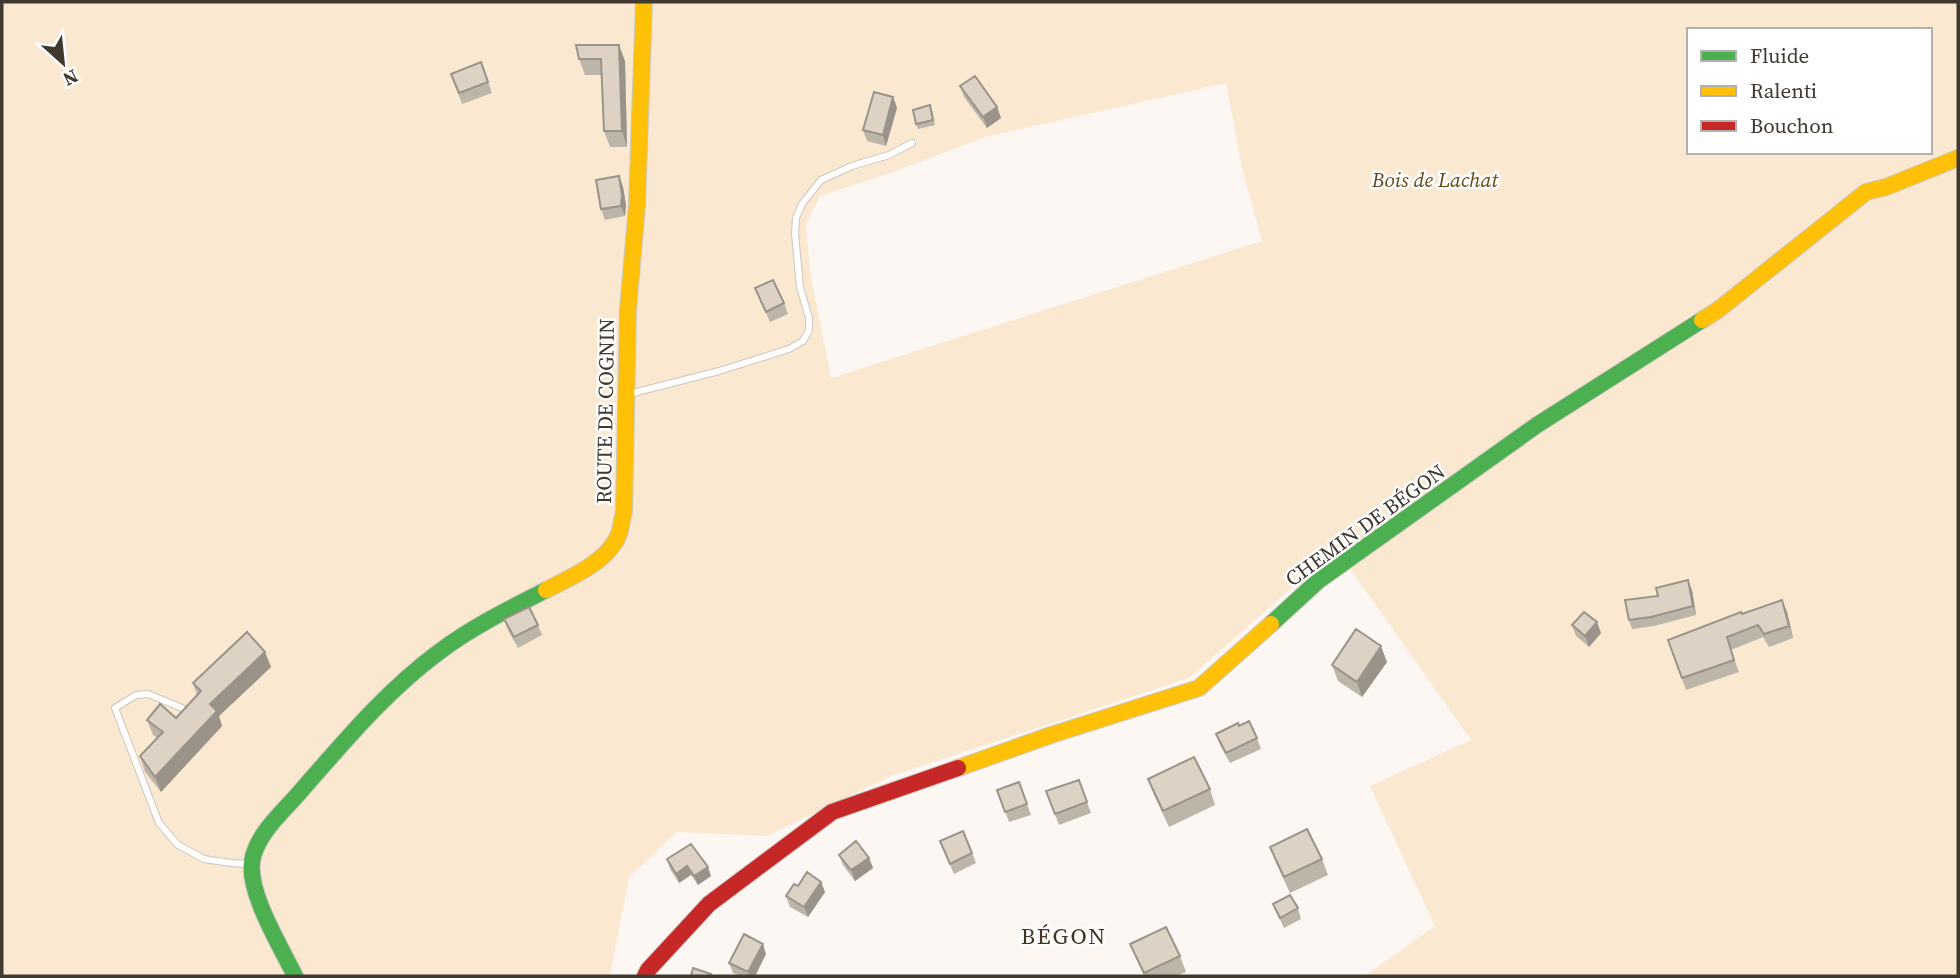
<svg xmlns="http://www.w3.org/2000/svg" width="1960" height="978" font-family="'Source Serif 4',serif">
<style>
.green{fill:#fae8d0;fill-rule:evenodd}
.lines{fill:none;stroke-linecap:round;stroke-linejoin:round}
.lane-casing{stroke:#ccc7c0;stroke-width:8}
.fast-casing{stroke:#ccc7c0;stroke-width:18}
.slow-casing{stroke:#ccc7c0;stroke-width:18}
.jam-casing{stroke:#ccc7c0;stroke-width:18}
.lane{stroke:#fffefd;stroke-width:6}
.fast{stroke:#4caf50;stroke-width:16}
.slow{stroke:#ffc107;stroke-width:16}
.jam{stroke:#c62828;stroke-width:16}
.wall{fill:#beb5a9}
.shaded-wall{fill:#9b9389}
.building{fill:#ddd2c4;stroke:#9b9389;stroke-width:2}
.labels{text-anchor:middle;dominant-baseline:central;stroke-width:5;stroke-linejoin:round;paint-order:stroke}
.park-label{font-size:21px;font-style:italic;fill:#684919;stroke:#fff}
.street-label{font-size:21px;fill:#3f3930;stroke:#fff}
.neighbourhood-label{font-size:23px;letter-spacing:2px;fill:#423523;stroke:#fff}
</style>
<rect width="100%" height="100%" fill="#fcf7f2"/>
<!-- green -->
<path class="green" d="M2 2H1958V976H1365L1435 926 1370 786 1471 740 1336 549 1189 678 888 777 767 836 677 832 629 877 610 976H2ZM1689 30H1930V152H1689ZM1226 83 1243 173 1262 241 831 378 810 272 806 224 820 196 896 171 985 137Z"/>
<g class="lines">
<!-- lane casing -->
<g class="lane-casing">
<path id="lane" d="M629 394 719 371 789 349 803 341 809 330V318L800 287 795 234 796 218 802 204 821 180 852 166 889 155 912 143
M182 708 148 694 136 695 115 708 159 823 178 845 204 859 231 863 250 864"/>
</g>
<!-- fast casing -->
<g class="fast-casing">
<path id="fast" d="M1271 624 1318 581 1537 425 1702 320
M295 976C281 947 248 894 252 862 256 834 283 812 300 792 343 743 386 691 439 652 472 627 509 609 546 590"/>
</g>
<!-- slow casing -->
<g class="slow-casing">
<path id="slow" d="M1702 320 1718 310 1866 192 1886 187 1958 158
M546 590C571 577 608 562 619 534 621 527 622 519 624 512L628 310 637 205 644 2
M958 768 1051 735 1199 688 1271 624"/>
</g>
<!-- jam casing -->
<g class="jam-casing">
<path id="jam" d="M645 976 648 970 709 904 832 812 958 768"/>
</g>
<!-- lane -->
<use href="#lane" class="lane"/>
<!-- fast -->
<use href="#fast" class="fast"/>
<!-- slow -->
<use href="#slow" class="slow"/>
<!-- jam -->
<use href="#jam" class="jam"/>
</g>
<!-- wall -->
<path class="wall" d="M576 45 625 61 627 147H610L604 131 602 75H585L579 59Z
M481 62 492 93 462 104 451 74Z
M960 86 997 107 1001 118 987 128 964 97Z
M893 97 897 108 886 146 867 141 863 130Z
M932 110 935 125 918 129 916 124Z
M619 176 623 187 626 205 625 216 605 220 601 209Z
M755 288 784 303 788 314 770 322Z
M1692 590 1696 615 1654 626 1632 629 1629 620 1658 596Z
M1787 612 1793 638 1769 647 1763 637 1731 650 1739 672 1686 690 1668 640 1742 614Z
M504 619 538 625 542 635 518 648 508 630Z
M1572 625 1601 633 1589 647 1576 636Z
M265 652 271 667 219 716 222 726 161 792 145 772 140 756 157 738 153 735 147 720 176 718 197 695 193 683Z
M1387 662 1362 697 1338 681 1332 665Z
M1239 726 1257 738 1261 749 1230 763 1220 745 1216 734Z
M1148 779 1210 789 1215 805 1169 827 1154 795Z
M1079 780 1091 813 1059 825 1046 791Z
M1019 782 1031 815 1009 822 997 790Z
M940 841 972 853 976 863 954 874Z
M1270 847 1322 859 1328 875 1290 893 1276 863Z
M839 855 869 858 873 868 855 881 843 865Z
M667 859 711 876 698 885 691 875 679 883 670 869Z
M821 882 825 892 808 917 790 907 786 896 798 886Z
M1273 904 1298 908 1301 919 1284 928Z
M1130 944 1180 956 1186 972 1176 976H1144Z
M766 954 755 976H740L733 973 729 963Z"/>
<!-- shaded-wall -->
<path class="shaded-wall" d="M619 45 625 61 627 147 622 131Z
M893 97 897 108 886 146 883 135Z
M997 107 1001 118 987 128 983 117Z
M619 176 623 187 626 205 625 216 621 206Z
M1688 580 1692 590 1696 615 1693 606Z
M1782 600 1787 612 1793 638 1789 626Z
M1597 622 1601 633 1589 647 1585 636Z
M1381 646 1387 662 1362 697 1357 682Z
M265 652 271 667 219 716 222 726 161 792 155 777 210 704Z
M869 858 873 868 855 881 851 870Z
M687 866 691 875 679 883 676 874Z
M708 867 711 876 698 885 694 876Z
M821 882 825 892 808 917 804 907Z
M763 944 766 954 755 976H750L748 972Z"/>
<!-- building -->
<path class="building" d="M576 45H619L622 131H604L601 59H579Z
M481 62 488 82 459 93 451 74Z
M975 76 997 107 983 117 960 86Z
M874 92 893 97 883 135 863 130Z
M930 105 933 120 916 124 913 110Z
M619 176 622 195 621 206 601 209 596 180Z
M773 280 784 303 766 312 755 288Z
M1688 580 1693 606 1651 617 1629 620 1625 600 1658 596 1656 588Z
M1782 600 1789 626 1764 634 1758 625 1727 637 1734 660 1682 678 1668 640 1741 612 1742 614Z
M529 607 538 625 514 637 504 619Z
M1584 612 1597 622 1585 636 1572 625Z
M1356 629 1381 646 1357 682 1332 665Z
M247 632 265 652 210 704 217 711 155 777 140 756 163 732 147 720 160 704 176 718 201 691 193 683Z
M1249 721 1257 738 1226 753 1216 734 1238 723 1239 726Z
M1194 757 1210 789 1163 811 1148 779Z
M1079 780 1087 802 1055 814 1046 791Z
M1019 782 1027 804 1005 812 997 790Z
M1307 829 1322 859 1284 877 1270 847Z
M963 831 972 853 950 864 940 841Z
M856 841 869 858 851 870 839 855Z
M691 844 708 867 694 876 687 866 676 874 667 859Z
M807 872 821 882 804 907 786 896 794 884 798 886Z
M1290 895 1298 908 1280 918 1273 904Z
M1166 927 1180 956 1144 973 1130 944Z
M744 934 763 944 748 972 729 963Z
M693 968 711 974 710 976H691Z"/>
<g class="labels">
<!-- park labels -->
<g class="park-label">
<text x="1435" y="179">Bois de Lachat</text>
</g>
<!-- street labels -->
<g class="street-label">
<text transform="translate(605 411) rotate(-89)">ROUTE DE COGNIN</text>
<text transform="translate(1365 525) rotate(-36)">CHEMIN DE BÉGON</text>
</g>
<!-- neighbourhood labels -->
<g class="neighbourhood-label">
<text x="1064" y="936">BÉGON</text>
</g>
</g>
<!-- border -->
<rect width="1960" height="978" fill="none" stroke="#3f3930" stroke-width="7"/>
<!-- legend -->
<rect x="1687" y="28" width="245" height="126" fill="#ffffff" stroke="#b2b0ac" stroke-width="2"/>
<rect x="1701" y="51" width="35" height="10" fill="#4caf50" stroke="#b2b0ac" stroke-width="2"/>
<text x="1750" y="63" font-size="21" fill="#3f3930">Fluide</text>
<rect x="1701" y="86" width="35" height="10" fill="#ffc107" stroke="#b2b0ac" stroke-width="2"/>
<text x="1750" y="98" font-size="21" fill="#3f3930">Ralenti</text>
<rect x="1701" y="121" width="35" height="10" fill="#c62828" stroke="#b2b0ac" stroke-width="2"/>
<text x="1750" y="133" font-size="21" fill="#3f3930">Bouchon</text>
<!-- north arrow -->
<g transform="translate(63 63) rotate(153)" stroke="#ffffff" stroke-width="5" paint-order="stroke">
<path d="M0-5L12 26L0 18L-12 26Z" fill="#3f3930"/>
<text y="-10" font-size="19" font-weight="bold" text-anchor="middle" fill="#3f3930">N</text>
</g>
</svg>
